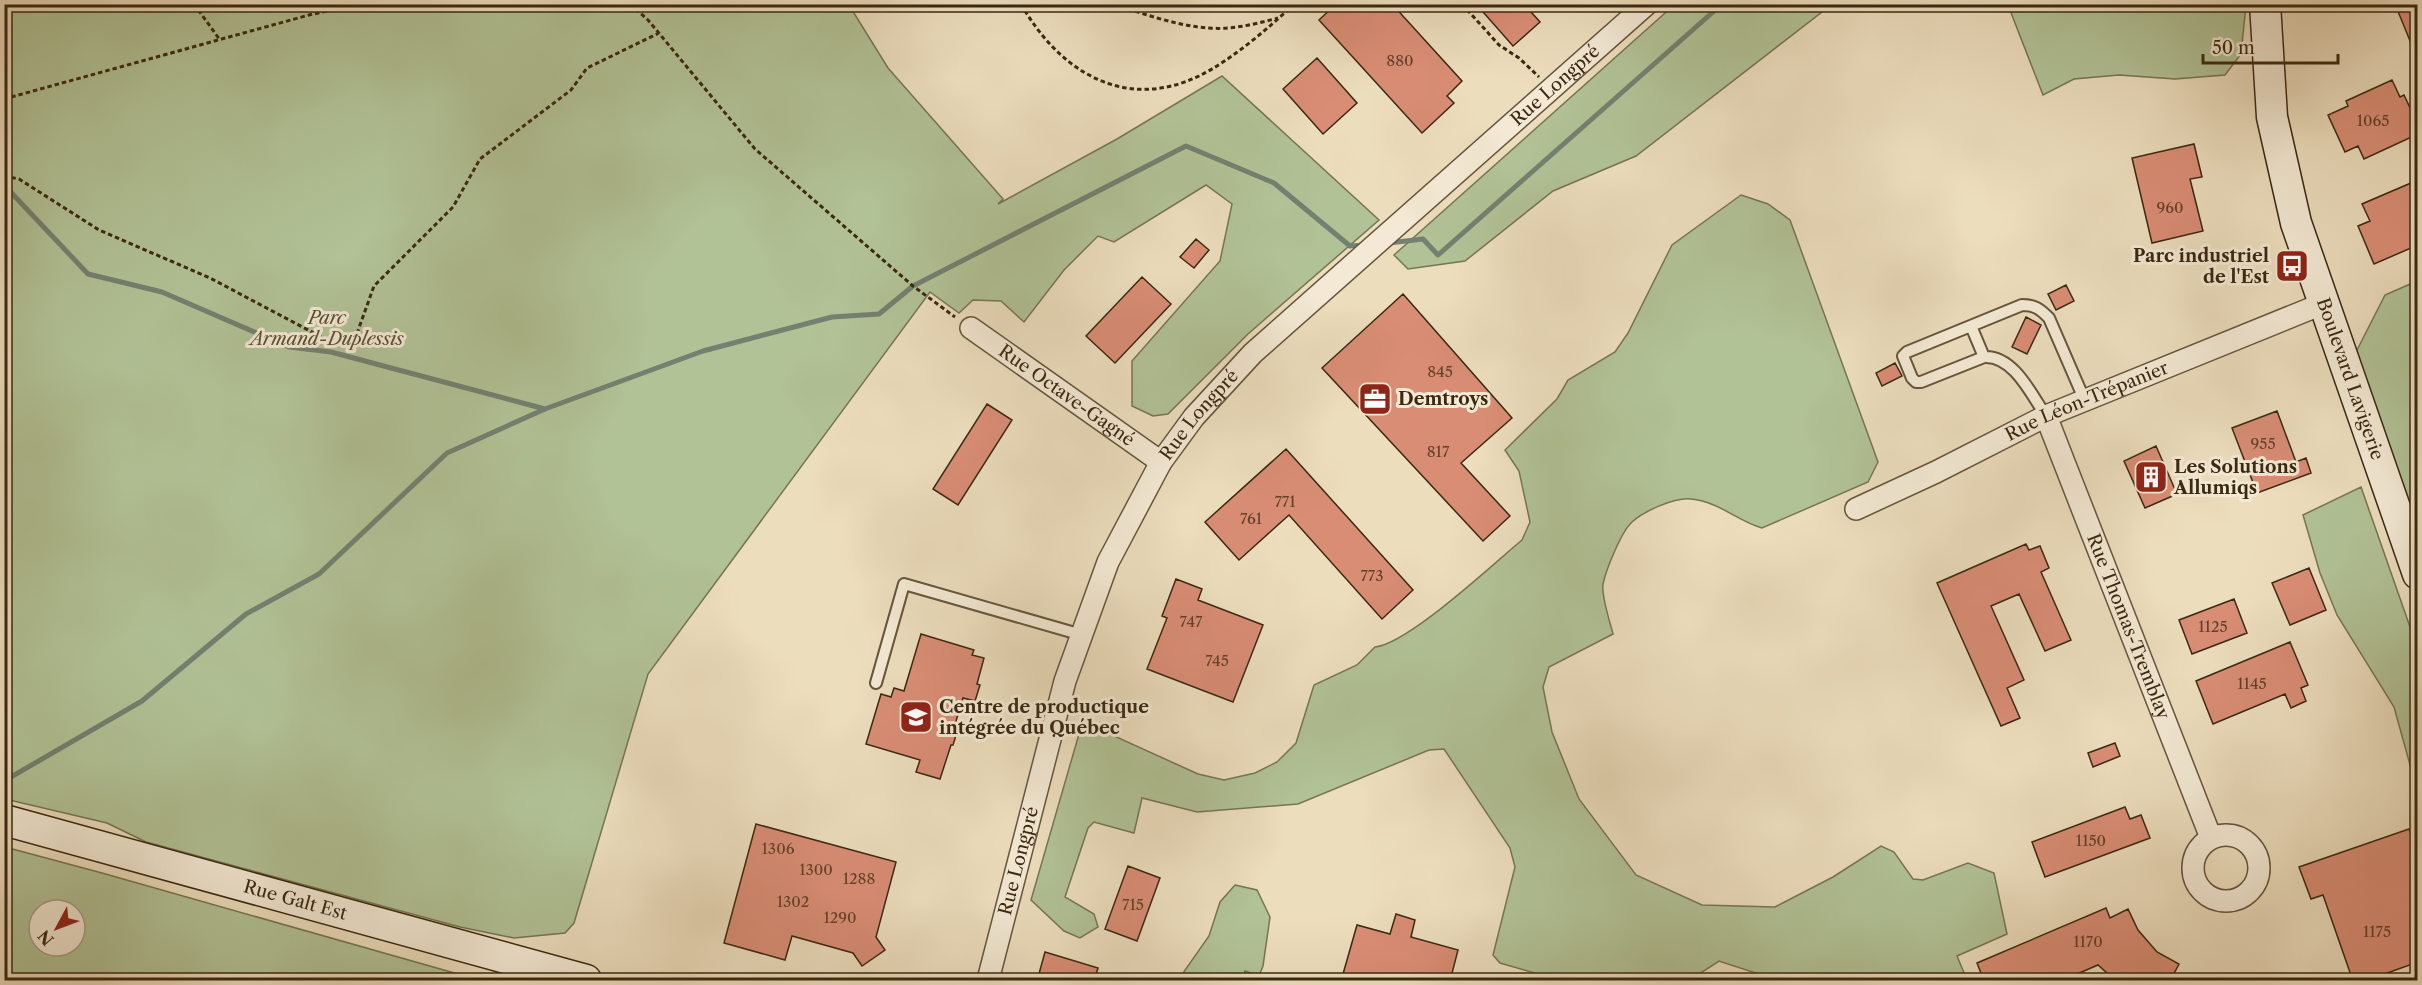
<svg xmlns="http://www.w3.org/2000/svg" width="2422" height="985" font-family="'Libre Caslon Text',serif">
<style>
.green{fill:#b1c296;stroke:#767554;stroke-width:1.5;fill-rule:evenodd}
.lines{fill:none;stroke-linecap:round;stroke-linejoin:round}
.stream{stroke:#738170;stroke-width:5}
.building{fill:#d98d75;stroke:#3a2811;stroke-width:1.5}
.lane-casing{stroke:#66553c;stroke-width:14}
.street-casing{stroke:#66553c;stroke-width:24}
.secondary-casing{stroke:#3a2811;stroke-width:33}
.path{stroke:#3a2811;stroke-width:3;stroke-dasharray:4.5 3;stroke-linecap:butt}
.lane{stroke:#f3e9d4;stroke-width:10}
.street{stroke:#f3e9d4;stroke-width:21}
.secondary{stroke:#f3e9d4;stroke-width:30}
.labels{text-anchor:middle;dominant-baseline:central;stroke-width:6;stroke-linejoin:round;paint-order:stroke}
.number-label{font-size:15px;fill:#62412a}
.street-label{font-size:18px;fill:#3a2811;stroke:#f3e9d4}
.poi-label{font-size:18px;font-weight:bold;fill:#3a2811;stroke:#f3e9d4;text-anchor:start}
.park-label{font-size:18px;font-style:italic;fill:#584e32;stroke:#f3e9d4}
</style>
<rect width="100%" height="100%" fill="#ecddbd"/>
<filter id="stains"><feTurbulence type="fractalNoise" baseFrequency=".00333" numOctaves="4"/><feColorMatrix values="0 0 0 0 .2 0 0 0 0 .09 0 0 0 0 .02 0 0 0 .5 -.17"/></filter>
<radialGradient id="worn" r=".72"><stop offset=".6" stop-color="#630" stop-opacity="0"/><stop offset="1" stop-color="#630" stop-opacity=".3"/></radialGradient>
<!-- green -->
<path class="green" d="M5 4 849 5 888 68 1003 199 998 204 1117 139 1222 76 1379 220 1248 334 1168 414 1153 416 1132 406V361L1220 261 1232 204 1206 185 1114 242 1098 236 1064 270 1024 322 1001 301 973 300 959 313 930 292 648 674 574 923 565 933 514 938 460 927 146 842 107 823 5 799Z
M1674 5H1831L1636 156 1553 191 1465 261 1408 269 1394 255Z
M2008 5H2246L2241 54 2225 75 2175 79 2119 75 2074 79 2043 95Z
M1741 195 1768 204 1790 220 1878 462 1868 482 1762 528C1737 521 1720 502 1691 499 1675 497 1644 511 1632 522 1621 532 1606 570 1603 584 1601 595 1610 622 1613 634L1549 667 1543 687 1552 732 1579 799 1636 875 1702 905 1775 907 1833 877 1881 846 1894 852 1913 879 1923 880 1968 863 1994 873 2007 934 1957 956 1967 980H1777L1719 961 1690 980H1559L1500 963 1493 955 1515 867 1510 848 1444 749 1429 750 1298 804 1197 812 1142 798 1134 833 1094 822 1088 828 1065 897 1094 914 1098 927 1080 938 1064 931 1031 900 1081 727 1088 724 1198 774 1224 780 1255 773 1277 762 1296 743 1314 685 1357 665 1375 647C1408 644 1493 564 1522 540L1530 522 1519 471 1505 450 1557 399 1568 380 1615 352 1628 333 1672 245Z
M2417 281V536L2353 358 2385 295Z
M2361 487 2417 647V790L2394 707 2337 615 2320 573 2303 515Z
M5 847 102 873 479 980H5ZM39 910H75V946H39Z
M1235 885 1257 890 1270 917 1263 966 1259 976 1245 971 1242 980H1186L1183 973 1209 936 1220 902Z"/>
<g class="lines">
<!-- stream -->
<path class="stream" d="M4 185 88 274 162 292 289 347 331 352 545 409
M1389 243 1423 239 1438 255 1722 4
M4 781 142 701 246 614 319 574 447 453 545 409 703 351 832 317 879 314 913 286 1186 146 1274 183 1350 246 1365 245"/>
</g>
<!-- building -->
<path class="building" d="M1336 4H1392L1462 81 1447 96 1454 103 1422 133 1319 20Z
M1476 4H1524L1540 22 1513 46Z
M2395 4H2418V58H2417Z
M1317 58 1357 103 1323 134 1283 89Z
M2392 80 2400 97 2404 95 2418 125V134L2364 159 2358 146 2345 152 2328 115 2348 106 2346 101Z
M2194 144 2202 177 2190 179 2203 231 2152 243 2132 158Z
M2418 180V245L2374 264 2358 226 2370 221 2362 204Z
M1196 239 1209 250 1194 268 1180 257Z
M1142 277 1171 304 1115 363 1086 336Z
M2066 285 2074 301 2056 310 2048 294Z
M1403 294 1512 418 1461 463 1510 516 1483 541 1322 368Z
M2026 317 2041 325 2027 354 2012 347Z
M1895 363 1902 376 1882 386 1876 373Z
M987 404 1012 420 958 505 933 489Z
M2277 411 2296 462 2306 458 2311 473 2257 493 2232 428Z
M2156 446 2177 494 2145 508 2124 461Z
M1286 449 1413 590 1382 619 1289 515 1239 560 1205 522Z
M2026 544 2029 550 2040 546 2049 568 2041 572 2071 640 2045 651 2019 594 1991 606 2024 680 2007 688 2020 718 2001 726 1937 583Z
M2309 568 2326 610 2290 625 2272 583Z
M1176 579 1202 589 1198 600 1263 625 1233 702 1147 669 1167 618 1162 616Z
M2234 599 2247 633 2192 654 2179 620Z
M921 634 974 650 972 655 984 658 977 684 980 685 975 701 963 698 953 731 957 732 953 745H951L940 779 916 772 920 760 866 744 881 694 891 697 894 688 904 691Z
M2290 642 2308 685 2301 688 2306 701 2291 708 2285 694 2213 724 2196 681Z
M2115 743 2120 756 2093 767 2088 753Z
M2125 807 2130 819 2141 815 2150 838 2045 877 2032 842Z
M756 824 896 862 876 937 885 950 862 966 853 953 792 936 785 960 724 943Z
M2409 829 2418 853V962L2365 981H2353L2323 895 2311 899 2299 867Z
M1128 866 1160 878 1137 941 1105 929Z
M2106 908 2110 918 2128 909 2138 930 2157 952 2179 964 2170 981H2116L2098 965 2061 981H1984L1977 963Z
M1396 914 1415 920 1411 937 1458 950 1450 981H1341L1357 925 1390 934Z
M1045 952 1098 968 1094 981H1037Z"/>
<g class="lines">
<!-- lane casing -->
<g class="lane-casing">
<path id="lane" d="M1971 326 1984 357
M2046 416C2032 396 2014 355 1984 357L1921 382H1916L1912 378 1903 356 1907 352 2022 305C2035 305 2040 309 2049 318L2085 401
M876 683 904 584 1082 635"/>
</g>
<!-- street casing -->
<g class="street-casing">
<g id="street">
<path id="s1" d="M971 328 1161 462"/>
<path id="s2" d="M2046 416 2211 838"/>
<path id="s3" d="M1856 509 1936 472 2046 416 2322 304"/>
<circle cx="2226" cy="868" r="33"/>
<path id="s4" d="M988 980 1065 681 1108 562 1161 462 1194 417 1253 353 1647 4"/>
</g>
</g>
<!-- secondary casing -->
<g class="secondary-casing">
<g id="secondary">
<path id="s5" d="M2265 4 2272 117 2296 223 2418 574"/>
<path id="s6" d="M4 820 586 980"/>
</g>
</g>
<!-- path -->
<path class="path" d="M194 4 220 40
M630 4 648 20 755 149 913 286 955 317
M1021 4C1059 71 1124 112 1199 76 1230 61 1269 28 1294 4
M1114 4C1144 14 1177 26 1209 28 1232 30 1255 24 1278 18
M1462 4 1499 45 1519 58 1539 77
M4 99 309 15 359 4
M4 176 19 179 99 230 210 278 327 340 355 339 374 286 453 207 480 159 571 90 587 68 659 33"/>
<!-- lane -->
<use href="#lane" class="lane"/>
<!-- street -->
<use href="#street" class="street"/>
<!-- secondary -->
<use href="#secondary" class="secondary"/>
</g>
<!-- icons -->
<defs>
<g id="bus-square" transform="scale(1.725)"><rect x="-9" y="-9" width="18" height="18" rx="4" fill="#8f2418" stroke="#f3e9d4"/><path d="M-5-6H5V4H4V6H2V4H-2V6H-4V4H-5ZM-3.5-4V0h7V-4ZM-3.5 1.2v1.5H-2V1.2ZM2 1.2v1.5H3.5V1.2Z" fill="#fff"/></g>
<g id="office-square" transform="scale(1.725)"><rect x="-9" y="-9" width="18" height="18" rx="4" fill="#8f2418" stroke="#f3e9d4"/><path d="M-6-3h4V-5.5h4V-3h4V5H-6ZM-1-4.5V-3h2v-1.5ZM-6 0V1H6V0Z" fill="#fff"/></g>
<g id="building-square" transform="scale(1.725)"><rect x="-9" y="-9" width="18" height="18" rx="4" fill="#8f2418" stroke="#f3e9d4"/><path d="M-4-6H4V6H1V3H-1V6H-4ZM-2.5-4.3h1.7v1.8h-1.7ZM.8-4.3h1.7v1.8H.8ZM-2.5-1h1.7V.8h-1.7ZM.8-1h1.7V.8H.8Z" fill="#fff"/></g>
<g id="school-square" transform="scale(1.725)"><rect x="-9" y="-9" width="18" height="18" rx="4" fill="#8f2418" stroke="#f3e9d4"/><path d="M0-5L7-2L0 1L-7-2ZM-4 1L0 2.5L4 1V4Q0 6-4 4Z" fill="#fff"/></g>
</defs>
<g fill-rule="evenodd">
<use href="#bus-square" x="2292" y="266"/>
<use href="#office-square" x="1375" y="399"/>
<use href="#building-square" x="2151" y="477"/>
<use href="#school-square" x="916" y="717"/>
</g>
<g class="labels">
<!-- number labels -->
<g class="number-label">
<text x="1400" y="60">880</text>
<text x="2373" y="120">1065</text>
<text x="2170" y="207">960</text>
<text x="1440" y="371">845</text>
<text x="2263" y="443">955</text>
<text x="1438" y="451">817</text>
<text x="1285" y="501">771</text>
<text x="1251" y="518">761</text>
<text x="1372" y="575">773</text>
<text x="1191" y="621">747</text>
<text x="2213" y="626">1125</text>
<text x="1217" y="660">745</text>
<text x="2252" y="683">1145</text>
<text x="2091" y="840">1150</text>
<text x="778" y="848">1306</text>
<text x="816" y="869">1300</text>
<text x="859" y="878">1288</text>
<text x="793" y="901">1302</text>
<text x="1133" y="904">715</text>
<text x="840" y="917">1290</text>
<text x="2377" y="931">1175</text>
<text x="2088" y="941">1170</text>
</g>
<!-- street labels -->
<g class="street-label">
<text stroke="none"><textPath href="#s4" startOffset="1095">Rue Longpré</textPath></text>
<text stroke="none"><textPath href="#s5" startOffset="387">Boulevard Lavigerie</textPath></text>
<text stroke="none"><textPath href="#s1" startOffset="117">Rue Octave-Gagné</textPath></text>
<text stroke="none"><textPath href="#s3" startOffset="255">Rue Léon-Trépanier</textPath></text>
<text stroke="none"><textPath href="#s4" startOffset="609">Rue Longpré</textPath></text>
<text stroke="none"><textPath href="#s2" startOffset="226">Rue Thomas-Tremblay</textPath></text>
<text stroke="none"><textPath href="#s4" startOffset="123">Rue Longpré</textPath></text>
<text stroke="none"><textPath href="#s6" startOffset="302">Rue Galt Est</textPath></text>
</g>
<!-- poi labels -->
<g class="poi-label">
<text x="2269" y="256" text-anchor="end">Parc industriel<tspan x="2269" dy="21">de l'Est</tspan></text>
<text x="1398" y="399">Demtroys</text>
<text x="2174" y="467">Les Solutions<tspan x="2174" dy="21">Allumiqs</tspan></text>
<text x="939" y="707">Centre de productique<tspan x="939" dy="21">intégrée du Québec</tspan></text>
</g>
<!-- park labels -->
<g class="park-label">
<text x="327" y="318">Parc<tspan x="327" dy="21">Armand-Duplessis</tspan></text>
</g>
</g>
<!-- margin -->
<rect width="2422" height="985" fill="none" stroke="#ecddbd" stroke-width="24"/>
<rect x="6" y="6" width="2410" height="973" fill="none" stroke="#3a2811" stroke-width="3"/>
<rect x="12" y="12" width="2398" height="961" fill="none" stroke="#3a2811" stroke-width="1.5"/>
<!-- north arrow -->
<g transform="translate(57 928) rotate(229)"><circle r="28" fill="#f3e9d4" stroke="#a99c86" stroke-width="1.5"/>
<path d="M0-4.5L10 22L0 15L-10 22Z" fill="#8f2418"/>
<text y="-9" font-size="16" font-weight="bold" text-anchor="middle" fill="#3a2811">N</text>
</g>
<!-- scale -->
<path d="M2203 54v9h135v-9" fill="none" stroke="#3a2811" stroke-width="3"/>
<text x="2212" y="54" font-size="18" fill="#3a2811" stroke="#f3e9d4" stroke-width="4.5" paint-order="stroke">50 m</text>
<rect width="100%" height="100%" filter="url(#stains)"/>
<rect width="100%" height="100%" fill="url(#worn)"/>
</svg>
